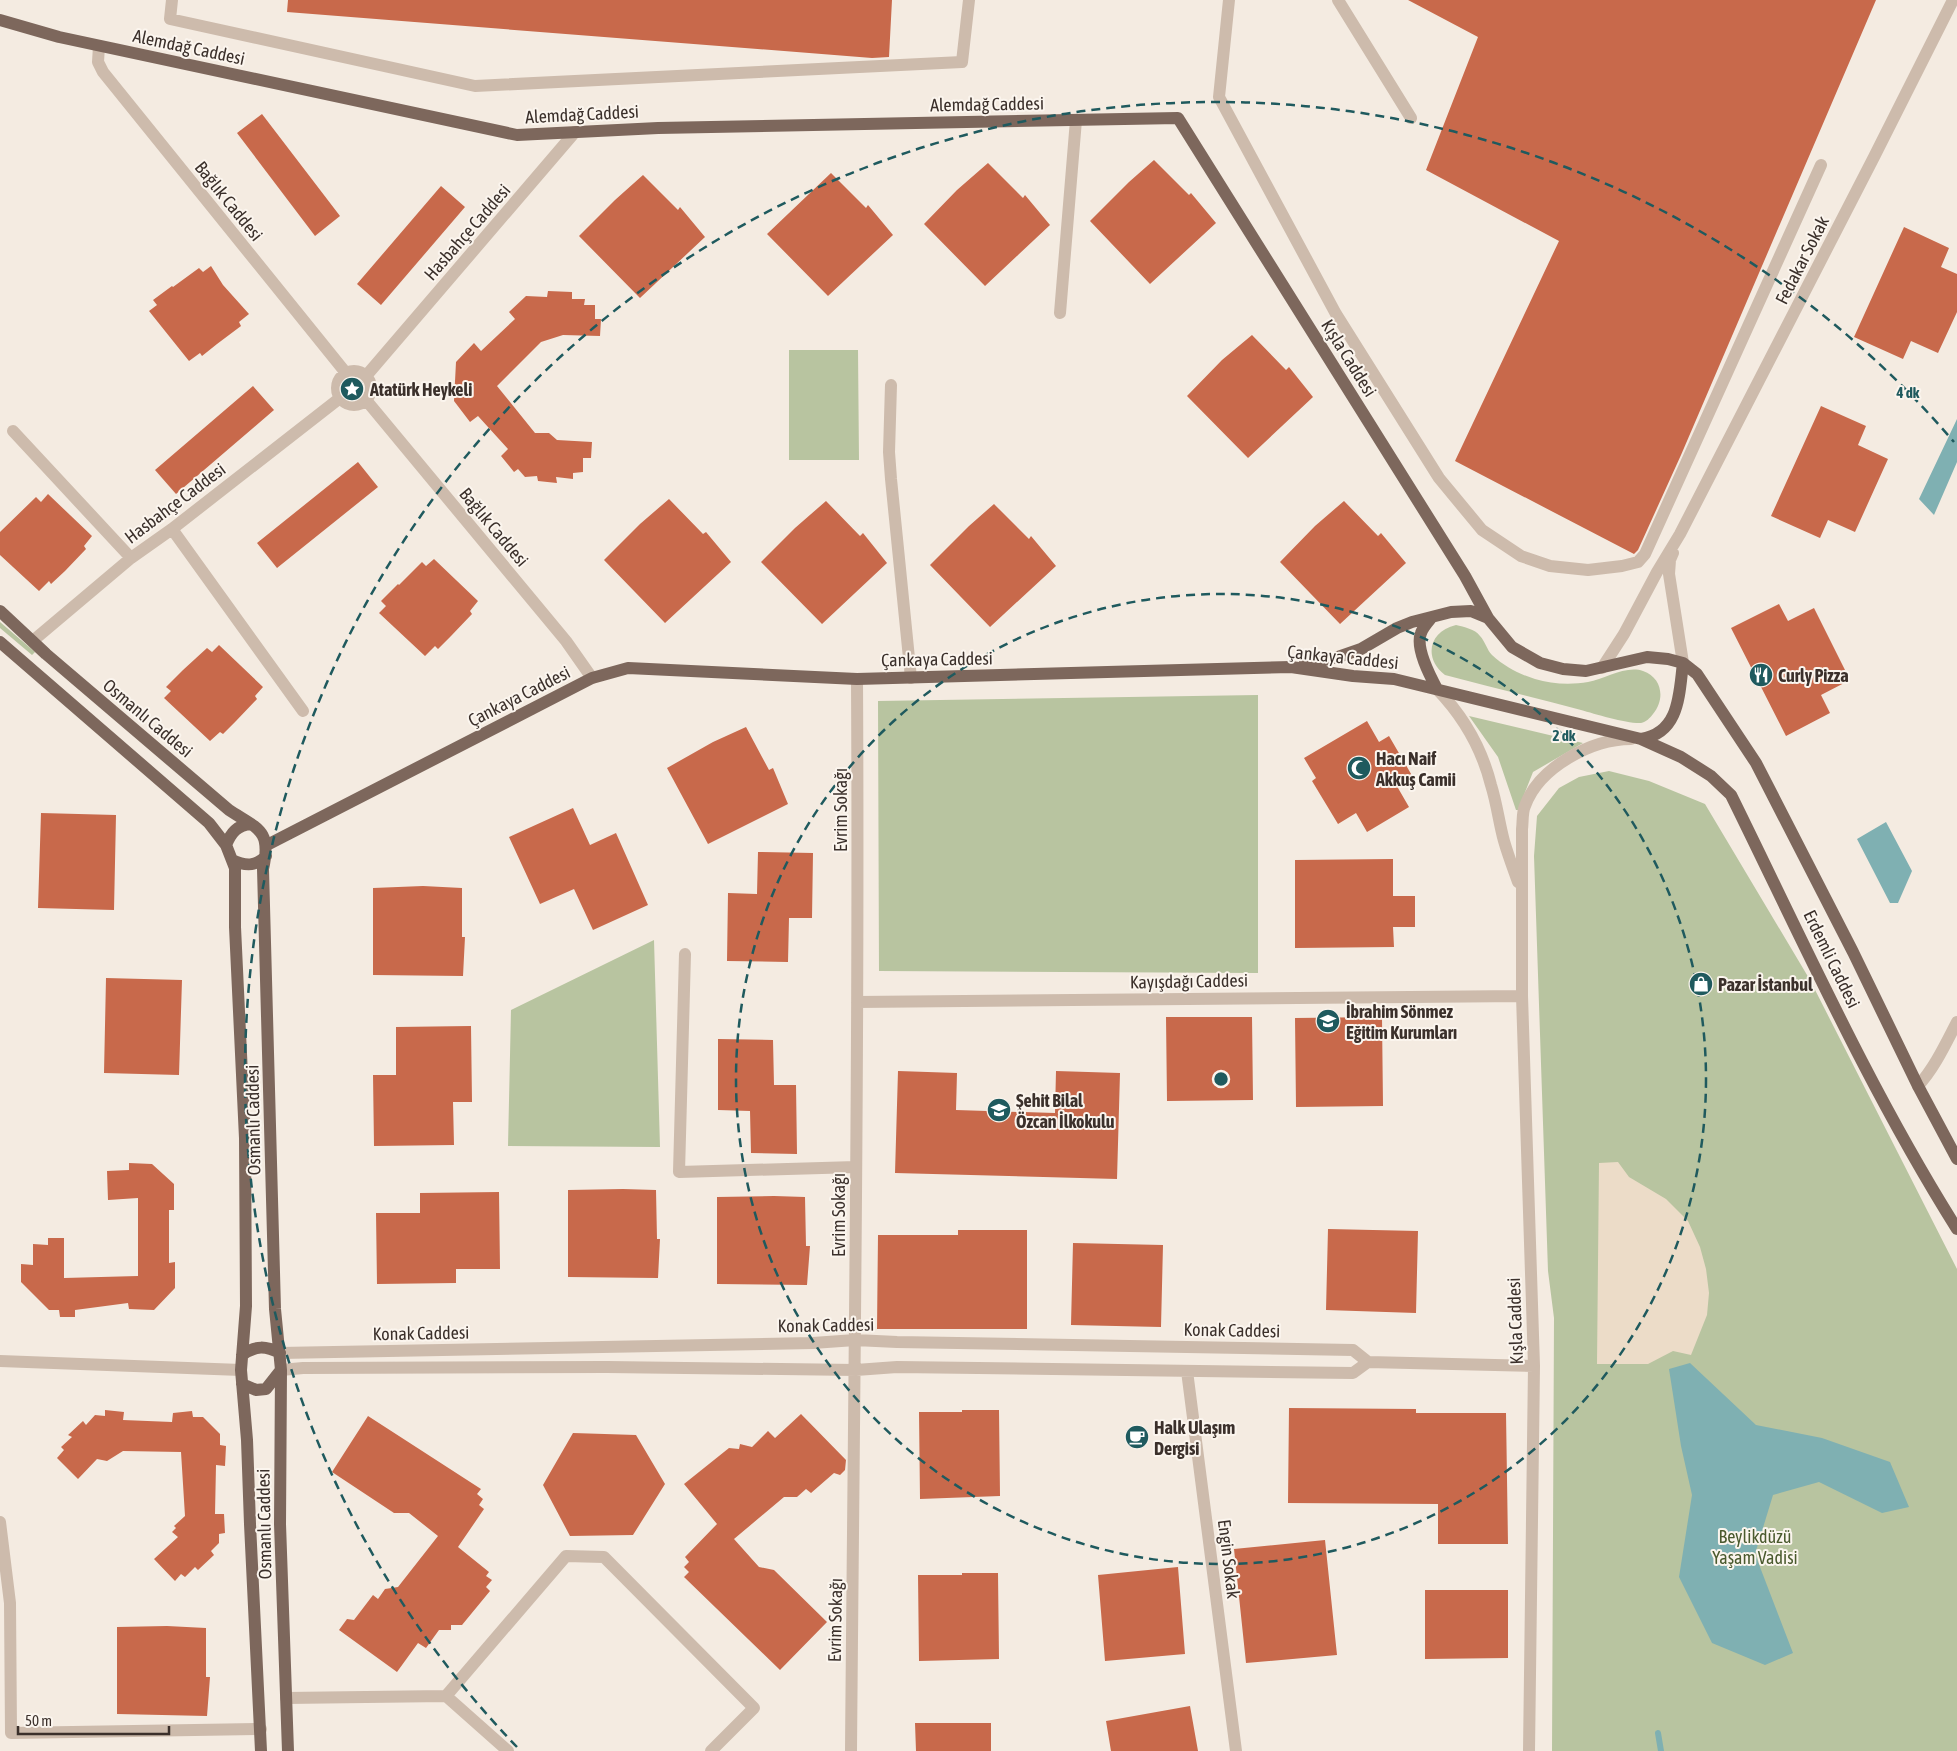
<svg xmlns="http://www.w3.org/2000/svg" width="1957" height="1751" font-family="'Asap Condensed',sans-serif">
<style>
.green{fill:#b8c4a0}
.plaza{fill:#ecdcc8}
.water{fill:#7fb0b2}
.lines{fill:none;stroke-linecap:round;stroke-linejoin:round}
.stream{stroke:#7fb0b2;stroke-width:6}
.building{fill:#c8694b}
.minor{stroke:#cdbbac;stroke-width:12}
.major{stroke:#7d675c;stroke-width:12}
.ring{fill:none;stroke:#1f5a5e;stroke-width:2.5;stroke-dasharray:9 6}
.labels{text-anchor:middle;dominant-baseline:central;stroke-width:4;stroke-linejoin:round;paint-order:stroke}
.street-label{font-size:18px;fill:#3b302b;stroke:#fbf5ee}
.poi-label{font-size:18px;font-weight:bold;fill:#3b302b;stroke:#fbf5ee;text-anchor:start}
.park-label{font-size:18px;fill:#4a5a2e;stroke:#fbf5ee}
.centre{fill:#1f5a5e;stroke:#fbf5ee;stroke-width:2.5}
.ring-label{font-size:15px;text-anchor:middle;font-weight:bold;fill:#1f5a5e;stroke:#fbf5ee;stroke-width:4;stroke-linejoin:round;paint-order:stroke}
</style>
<rect width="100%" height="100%" fill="#f4ebe1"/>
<!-- green -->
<path class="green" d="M789 350H858L859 460H789Z
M0 622 35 652 32 655 0 628Z
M1456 625C1464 627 1475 629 1480 636 1485 641 1487 650 1492 655 1505 667 1519 674 1535 679 1551 684 1571 685 1588 682 1605 679 1626 665 1643 671 1663 678 1665 700 1653 714 1650 718 1646 722 1641 723 1628 724 1595 714 1581 710 1536 698 1490 687 1445 675 1423 658 1429 631 1456 625Z
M1258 695V973L879 971 878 701Z
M1469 716 1583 743 1533 772 1518 810H1516L1498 757Z
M1609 771 1649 781 1705 804 1810 980 1957 1269V1751H1552L1554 1318 1548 1271 1534 856 1537 816 1559 788 1579 777Z
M654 940 660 1147 508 1146 511 1010Z"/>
<!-- plaza -->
<path class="plaza" d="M1618 1162 1629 1177 1666 1199 1688 1221 1700 1247 1706 1269 1709 1293 1707 1315 1691 1355 1673 1351 1648 1364H1597L1599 1163Z"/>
<!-- water -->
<path class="water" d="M1957 419V462L1934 515 1919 499Z
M1886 822 1912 871 1898 903H1890L1857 839Z
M1690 1363 1756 1425 1822 1438 1890 1462 1909 1507 1882 1513 1819 1482 1773 1495 1755 1554 1793 1653 1765 1665 1712 1643 1679 1577 1692 1495 1681 1446 1669 1369Z"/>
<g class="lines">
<!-- stream -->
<path class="stream" d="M1658 1733 1661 1751"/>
</g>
<!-- building -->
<path class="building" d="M288 0H892L889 57 872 58 287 12Z
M1408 0H1876L1681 455 1638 550 1634 554 1455 461 1559 241 1426 170 1478 37Z
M262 114 340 216 315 236 237 133Z
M1154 160 1189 195 1191 193 1216 223 1150 284 1090 221 1129 182Z
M988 163 1023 198 1025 195 1050 225 985 286 924 224 957 190Z
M831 173 866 208 868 205 893 235 828 296 767 234Z
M643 175 678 210 680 207 705 237 640 298 579 236 615 200Z
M441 186 465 207 381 305 357 284Z
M1904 227 1949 248 1941 267 1957 274V312L1938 353 1911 341 1903 359 1854 337Z
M211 266 223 285 249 314 239 322 241 326 217 344 202 356 200 353 189 361 149 311 157 305 153 300 172 286 173 287 199 268 203 272Z
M548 291 572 292V299H585L584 305H595V319H601L600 336 563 335 541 342 497 386 535 433H549L557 440 592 442 591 458H583V472L573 473V479L556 477 557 483 538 481 537 476 525 477 518 469 514 472 501 456 508 449 478 416 470 422 454 401 456 362 474 343 481 351 515 319 509 312 526 296 547 297Z
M1252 335 1286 370 1289 367 1313 397 1248 458 1187 396 1222 360Z
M253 386 274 410 176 494 155 470Z
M1821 406 1866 426 1858 445 1888 459 1855 532 1828 520 1820 538 1771 516Z
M358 462 378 487 277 568 257 543Z
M48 494 92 536 84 546 86 549 65 571 51 584 49 581 39 591 0 555V532L36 497 41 502Z
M669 499 703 534 706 532 731 562 665 623 604 560 640 524Z
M826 501 860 536 863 533 887 563 822 624 761 562 795 528Z
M1344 501 1378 536 1381 533 1406 563 1340 624 1280 562 1315 526Z
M994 504 1029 539 1031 536 1056 566 990 627 930 565 969 526Z
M434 559 478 601 470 611 472 614 451 636 438 649 435 646 425 656 379 613 386 606 381 601 398 584 399 585 422 562 426 566Z
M1779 604 1788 621 1814 608 1850 680 1821 695 1830 713 1786 736 1731 628Z
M219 645 263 687 255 696 257 699 236 721 223 734 220 732 210 741 164 698 171 691 166 687 183 670 207 648 212 652Z
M1367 721 1379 742 1389 736 1414 779 1398 788 1409 807 1367 832 1356 813 1338 824 1312 781 1316 778 1304 758Z
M746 727 769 770 773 768 788 804 708 844 667 768 713 742Z
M573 808 590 845 616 833 648 905 593 930 574 889 540 904 509 837Z
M41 813 116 815 114 910 38 908Z
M758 852 813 853 812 918H789L788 962 727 961 728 893 757 894Z
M1393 859V896H1415V927H1393L1394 947 1295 948V860Z
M423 886 462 888V937H465L463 976 373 975V888Z
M106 978 182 980 179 1075 104 1073Z
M1166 1017H1252L1253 1100 1167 1101Z
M1382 1017 1383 1106 1296 1107 1295 1018Z
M471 1026 472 1102H453L454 1145 374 1146 373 1075H396V1027Z
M718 1039 773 1040 774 1085H796L797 1154 751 1153 750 1111 718 1110Z
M898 1071 957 1073 956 1110 1055 1113 1056 1071 1120 1073 1117 1179 895 1173Z
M129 1163 152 1164 174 1184V1210H169V1263L175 1262V1288L154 1310 129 1309 128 1303 75 1310V1317H60L59 1310H49L21 1282V1264L33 1265V1244L48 1245V1238H64V1278L138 1276V1198L108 1200 107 1171 129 1170Z
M623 1189 656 1190 657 1239H660L658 1278 568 1277V1190Z
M499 1192 500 1269H456V1283L377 1284 376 1213H420V1193Z
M774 1196 805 1197 806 1246H810L807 1285 717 1284V1197Z
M1328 1229 1418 1231 1416 1313 1326 1310Z
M958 1230H1027V1329H877L878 1235H958Z
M1073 1243 1163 1245 1161 1327 1071 1325Z
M1289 1408 1416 1409V1413H1506L1508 1544H1438V1504L1288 1503Z
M105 1410 124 1412 123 1420 172 1422 173 1413 192 1411 193 1417H203L220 1434V1445L226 1446 225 1466 216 1465 215 1514H224L225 1533 219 1534V1543L211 1551 214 1555 198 1570 195 1567 185 1577 181 1574 175 1581 154 1559 178 1537 172 1532 176 1528 174 1526 185 1516 181 1452 123 1451 107 1461 97 1459 78 1479 57 1458 64 1450 61 1447 72 1437 68 1435 83 1421 86 1425 95 1415 105 1416Z
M962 1410H999L1000 1496 920 1499 919 1412H962Z
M801 1414 846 1460 845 1470 840 1475 834 1473 811 1493 806 1489 797 1497H784L734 1539 759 1567 774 1570 827 1622 780 1670 684 1577 689 1572 684 1567 689 1562 685 1557 717 1524 684 1484 729 1448 739 1449 740 1444 752 1447 768 1431 775 1438Z
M368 1416 481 1489 477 1494 483 1499 479 1505 484 1509 458 1547 489 1572 486 1576 492 1580 486 1587 490 1591 462 1625H451V1630H439L426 1648 418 1643 397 1672 339 1630 347 1619 354 1620 373 1595 378 1599 385 1589 398 1587 438 1536 409 1513H394L332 1472Z
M573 1433 636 1435 665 1484 633 1535 570 1536 543 1485Z
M1325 1540 1337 1655 1246 1663 1234 1549Z
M1178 1567 1185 1654 1105 1661 1098 1575Z
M962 1573H998L999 1659 919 1661 918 1575H962Z
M1425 1590H1508V1658L1425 1659Z
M167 1626 206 1628V1677H210L207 1716 117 1714V1627Z
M1190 1706 1198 1751H1111L1106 1721Z
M915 1723H991V1751H916Z"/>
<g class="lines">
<!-- minor -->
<path class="minor" d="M172 0 170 19 475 86 962 62 969 0
M1229 0 1219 97 1336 314 1439 478 1482 530 1521 556 1550 566 1588 570 1622 566 1638 562 1645 554 1821 165
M1338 0 1411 118
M99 46 98 62 103 72 346 373
M1060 313 1076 120
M337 388a17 17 0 1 1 34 0a17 17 0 1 1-34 0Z
M366 376 575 132
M891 385 889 452 891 479 911 678
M366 400 566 641 592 678
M13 431 131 558
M172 529 303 711
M1673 553 1670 560 1669 574 1683 663
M35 639 131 558 172 529 340 398
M1602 668 1624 634 1657 572 1680 534 1874 157 1953 0
M1437 689C1463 716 1482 749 1491 785 1497 804 1499 823 1504 841 1508 855 1513 868 1518 882
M685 954 679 1172 856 1167
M857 1002 1522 996
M1918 1086C1935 1067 1945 1045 1957 1022
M280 1353 813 1343 855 1340 897 1342 1353 1350 1368 1362
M0 1361 241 1370
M281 1370 303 1368 607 1367 856 1370 897 1367 1353 1373 1368 1362 1534 1366
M1187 1371 1236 1751
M0 1522 10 1603 11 1733 261 1729
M446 1696 566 1556 604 1557 754 1708 711 1751
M286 1698 446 1696 508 1751
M851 1751C854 1394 859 1036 857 679
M1529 1751 1534 1366 1522 996V829C1523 822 1522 812 1525 806 1539 767 1592 739 1631 739"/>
<!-- major -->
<path class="major" d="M0 20 59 37 517 135 658 128 1178 118 1465 576 1488 618
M0 611 46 654 229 810C258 829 272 830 263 869L275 1309 281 1370 280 1524 288 1751
M1432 617C1428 622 1423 627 1421 633 1415 648 1430 676 1437 689
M0 642 209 823 226 845 235 868V927L245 1138 246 1306 241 1370 247 1440 250 1524 261 1751
M1304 665 1338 657 1361 649 1397 628 1412 622 1451 612 1471 611 1488 618 1512 647 1540 663 1563 669 1586 671 1647 657 1668 659 1683 663 1697 674 1756 763 1853 952 1918 1086 1957 1159
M1641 739C1680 733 1679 694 1683 663
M226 845C231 833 237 825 251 824
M267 845 592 678 628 668 857 679 1291 667 1353 676 1394 679 1641 739 1681 757 1711 776 1731 795C1803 941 1870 1091 1957 1229
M232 860C245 866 256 867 266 856
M242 1355C256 1345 266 1346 280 1353
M242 1384 256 1390 266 1389 281 1370"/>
</g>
<!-- distance rings -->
<g class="ring">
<circle cx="1221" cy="1079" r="485"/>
<path d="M517 1747A971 971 0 1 1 1954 442"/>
</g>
<!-- icons -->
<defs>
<g id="sight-disc" transform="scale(1.25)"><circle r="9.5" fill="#1f5a5e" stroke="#fbf5ee"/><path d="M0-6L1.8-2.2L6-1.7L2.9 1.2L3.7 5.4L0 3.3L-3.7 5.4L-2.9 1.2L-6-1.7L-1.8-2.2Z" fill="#fff"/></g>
<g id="restaurant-disc" transform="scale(1.25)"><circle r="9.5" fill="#1f5a5e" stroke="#fbf5ee"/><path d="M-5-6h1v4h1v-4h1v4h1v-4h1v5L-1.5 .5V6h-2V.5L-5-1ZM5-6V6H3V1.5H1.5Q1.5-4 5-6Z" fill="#fff"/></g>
<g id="mosque-disc" transform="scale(1.25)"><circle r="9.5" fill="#1f5a5e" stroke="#fbf5ee"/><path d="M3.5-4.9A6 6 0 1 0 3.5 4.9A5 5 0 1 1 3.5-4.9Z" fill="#fff"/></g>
<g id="shop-disc" transform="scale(1.25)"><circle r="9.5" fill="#1f5a5e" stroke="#fbf5ee"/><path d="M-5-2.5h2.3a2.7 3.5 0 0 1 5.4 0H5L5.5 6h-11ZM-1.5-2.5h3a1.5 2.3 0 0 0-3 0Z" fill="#fff"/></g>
<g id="school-disc" transform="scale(1.25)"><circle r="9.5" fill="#1f5a5e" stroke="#fbf5ee"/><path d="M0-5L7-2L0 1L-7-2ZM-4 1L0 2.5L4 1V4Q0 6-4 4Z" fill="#fff"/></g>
<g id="cafe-disc" transform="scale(1.25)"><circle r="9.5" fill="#1f5a5e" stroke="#fbf5ee"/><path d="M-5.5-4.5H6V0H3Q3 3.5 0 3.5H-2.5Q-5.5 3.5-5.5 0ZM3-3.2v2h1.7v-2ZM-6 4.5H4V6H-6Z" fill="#fff"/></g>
</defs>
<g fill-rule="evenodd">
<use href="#sight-disc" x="352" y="389"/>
<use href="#restaurant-disc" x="1761" y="675"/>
<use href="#mosque-disc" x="1359" y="768"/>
<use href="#shop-disc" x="1701" y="984"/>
<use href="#school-disc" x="1328" y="1021"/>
<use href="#school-disc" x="999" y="1110"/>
<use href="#cafe-disc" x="1137" y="1437"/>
</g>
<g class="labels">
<!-- street labels -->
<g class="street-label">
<text transform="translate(189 47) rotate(12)">Alemdağ Caddesi</text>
<text transform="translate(987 104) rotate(-1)">Alemdağ Caddesi</text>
<text transform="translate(582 114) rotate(-3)">Alemdağ Caddesi</text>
<text transform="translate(229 201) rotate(51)">Bağlık Caddesi</text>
<text transform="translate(467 232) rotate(-49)">Hasbahçe Caddesi</text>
<text transform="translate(1802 260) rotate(-63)">Fedakar Sokak</text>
<text transform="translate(1349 358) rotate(58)">Kışla Caddesi</text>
<text transform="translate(175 503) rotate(-37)">Hasbahçe Caddesi</text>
<text transform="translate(494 527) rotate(50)">Bağlık Caddesi</text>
<text transform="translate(1343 657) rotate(6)">Çankaya Caddesi</text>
<text transform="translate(937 659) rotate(-1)">Çankaya Caddesi</text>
<text transform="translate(519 696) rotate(-27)">Çankaya Caddesi</text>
<text transform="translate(148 718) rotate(40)">Osmanlı Caddesi</text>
<text transform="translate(840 810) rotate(-90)">Evrim Sokağı</text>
<text transform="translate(1832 959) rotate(64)">Erdemli Caddesi</text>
<text transform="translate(1189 981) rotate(-1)">Kayışdağı Caddesi</text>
<text transform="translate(253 1120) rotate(-91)">Osmanlı Caddesi</text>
<text transform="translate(838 1215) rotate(-90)">Evrim Sokağı</text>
<text transform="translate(1515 1321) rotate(-92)">Kışla Caddesi</text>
<text transform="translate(826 1325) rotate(-1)">Konak Caddesi</text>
<text transform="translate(1232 1330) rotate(1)">Konak Caddesi</text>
<text transform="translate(421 1333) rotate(-1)">Konak Caddesi</text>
<text transform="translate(264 1524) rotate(-91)">Osmanlı Caddesi</text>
<text transform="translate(1229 1559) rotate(83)">Engin Sokak</text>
<text transform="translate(835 1620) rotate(-89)">Evrim Sokağı</text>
</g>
<!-- poi labels -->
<g class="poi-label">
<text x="370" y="389">Atatürk Heykeli</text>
<text x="1778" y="675">Curly Pizza</text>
<text x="1376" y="758">Hacı Naif<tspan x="1376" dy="21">Akkuş Camii</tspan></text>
<text x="1718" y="984">Pazar İstanbul</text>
<text x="1346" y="1011">İbrahim Sönmez<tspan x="1346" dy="21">Eğitim Kurumları</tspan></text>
<text x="1016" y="1100">Şehit Bilal<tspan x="1016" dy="21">Özcan İlkokulu</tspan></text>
<text x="1154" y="1427">Halk Ulaşım<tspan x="1154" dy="21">Dergisi</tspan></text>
</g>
<!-- park labels -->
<g class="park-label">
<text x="1755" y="1536">Beylikdüzü<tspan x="1755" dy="21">Yaşam Vadisi</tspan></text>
</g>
</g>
<circle cx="1221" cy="1079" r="8" class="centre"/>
<g class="ring-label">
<text x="1908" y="398">4 dk</text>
<text x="1564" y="741">2 dk</text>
</g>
<!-- scale -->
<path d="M18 1726v8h151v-8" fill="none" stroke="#3b302b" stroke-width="2.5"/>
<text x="25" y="1726" font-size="15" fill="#3b302b" stroke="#fbf5ee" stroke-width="4" paint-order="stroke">50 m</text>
</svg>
